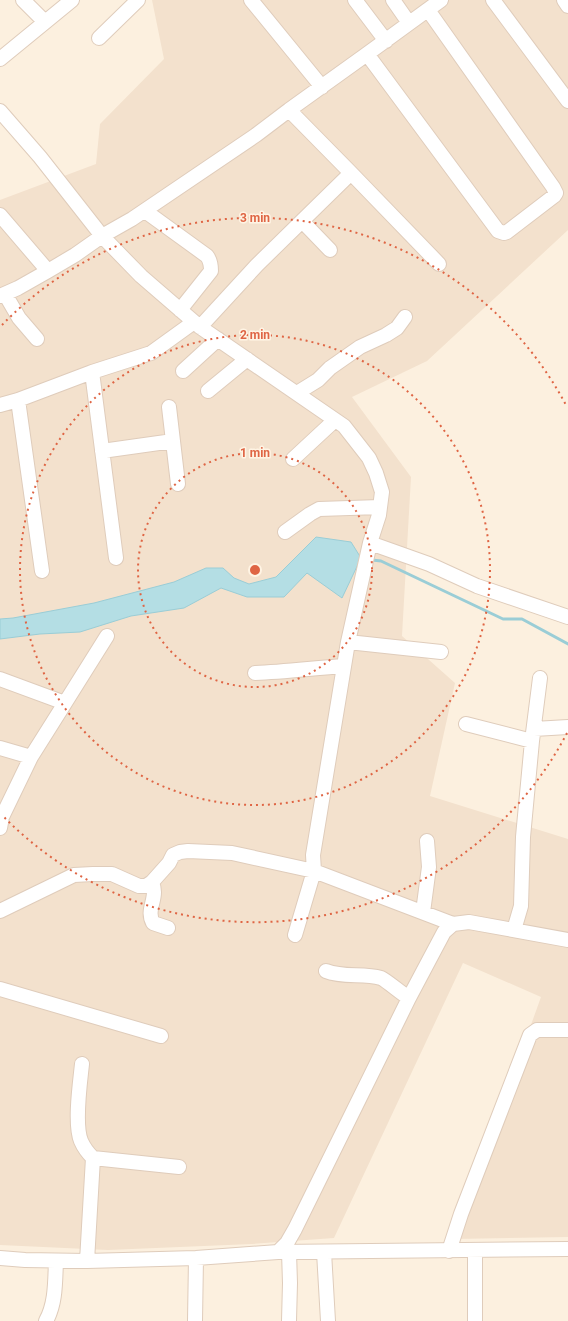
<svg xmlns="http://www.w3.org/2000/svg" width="568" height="1321" font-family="Roboto,sans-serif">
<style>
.residential{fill:#f3e1cd}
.water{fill:#b4dee4;stroke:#9acdd6}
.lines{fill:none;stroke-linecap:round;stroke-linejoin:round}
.stream{stroke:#9acdd6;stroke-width:3}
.minor-casing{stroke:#dfccbb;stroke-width:16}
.minor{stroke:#fff;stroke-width:14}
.ring{fill:none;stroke:#df6544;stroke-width:2;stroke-dasharray:2 4}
.centre{fill:#df6544;stroke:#fff4e4;stroke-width:2}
.ring-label{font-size:12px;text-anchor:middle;font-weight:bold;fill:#df6544;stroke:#fff4e4;stroke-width:3;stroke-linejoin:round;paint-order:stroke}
</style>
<rect width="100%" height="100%" fill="#fcf0df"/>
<!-- residential -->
<path class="residential" d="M152 0H568V230L427 361 352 397 411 477 402 636 455 683 430 796 568 839V1237L454 1239 541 997 463 963 334 1238 252 1244 108 1250 0 1245V200L96 164 100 124 164 59Z"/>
<!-- water -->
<path class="water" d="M316 537 351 542 361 558 342 598 307 573 284 597H247L221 588 184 608 131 616 80 632 40 634 0 639V619L13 618 94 603 174 582 206 568H223L234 578 249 584 276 577Z"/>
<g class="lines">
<!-- stream -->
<path class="stream" d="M372 560 381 561 503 619H522L568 644"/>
<!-- minor casing -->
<g class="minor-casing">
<path id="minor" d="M23 0 45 22
M251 0 322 87
M355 0 386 41
M393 0 409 23
M493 0 568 101
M564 0 568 6
M99 38 138 0
M367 54 498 231 504 233 507 232 554 196 556 193 553 187 428 10
M0 59 72 0
M289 110 351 173 439 264
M0 111 40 157 102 236 141 276 200 327 344 426 369 458 376 473 382 492 379 515 370 543 348 642 313 855 314 871 295 935
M145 211 207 256C210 260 211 265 211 271L180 310
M0 215 48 271
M302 221 330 250
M5 294 19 318 37 339
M0 296 18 288 48 271 75 255 102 236 132 219 256 135 289 110 367 54 441 0
M200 327 257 265 351 173
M183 371 218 339
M92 372 116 558
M208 391 247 359
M297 393 318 380 330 368 360 347 386 335 397 328 405 317
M18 400 42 571
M0 405 18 400 92 372 151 353 194 322
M169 407 178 484
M102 451 173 441
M293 459 335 420
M285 532 310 514 319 509 380 507
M370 543 429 564 477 586 568 617
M348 642 441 652
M255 673C285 672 314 668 344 666
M0 679 65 703
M466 724 532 741
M534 729 568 727
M0 748 31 757
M0 828 2 817 31 757 65 703 107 636
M152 882C153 885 154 889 154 892 154 903 147 912 153 923L168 928
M0 911 74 875 93 874H112L139 886H146L152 882 169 863 173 855 180 852 188 851 232 853 314 871 453 924
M423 912 429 867 427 841
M514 930 521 906 523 837 532 741 540 678
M326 971C343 978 363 973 381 978 386 980 402 994 409 998
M0 989 161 1036
M82 1064C80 1083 74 1124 81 1141 84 1148 88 1153 93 1158L179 1167
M475 1250V1321
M449 1251 461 1214 530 1035 537 1030H568
M278 1252 287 1243 295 1229 409 998 444 932 453 924 469 922 568 940
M289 1252 290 1283 289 1321
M324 1252 328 1321
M0 1258 25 1260 87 1261 196 1258 278 1252 568 1249
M87 1261 93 1158
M46 1321C56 1303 55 1281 56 1261
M195 1321 196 1258"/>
</g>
<!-- minor -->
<use href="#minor" class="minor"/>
</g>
<!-- distance rings -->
<g class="ring">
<circle cx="255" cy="570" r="117"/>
<circle cx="255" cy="570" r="235"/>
<path d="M567 733A352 352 0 0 1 2 815M2 325A352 352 0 0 1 567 407"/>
</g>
<circle cx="255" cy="570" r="6" class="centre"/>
<g class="ring-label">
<text x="255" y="222">3 min</text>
<text x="255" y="339">2 min</text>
<text x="255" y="457">1 min</text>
</g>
</svg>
